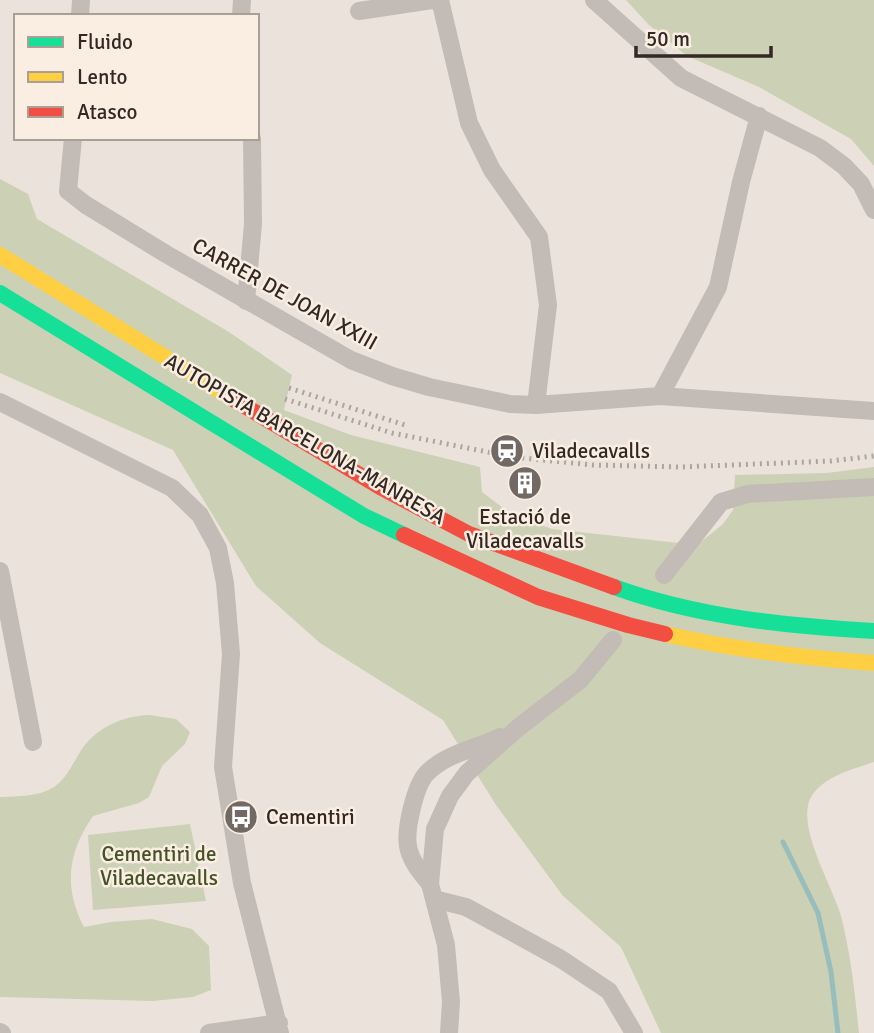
<svg xmlns="http://www.w3.org/2000/svg" width="874" height="1033" font-family="Signika,sans-serif">
<style>
.green{fill:#ccd0b4}
.lines{fill:none;stroke-linecap:round;stroke-linejoin:round}
.stream{stroke:#97bdbc;stroke-width:5}
.street{stroke:#c3bbb5;stroke-width:18}
.fast{stroke:#16e098;stroke-width:16}
.slow{stroke:#ffcf43;stroke-width:16}
.jam{stroke:#f24e42;stroke-width:16}
.rail{stroke:#aba49f;stroke-width:5;stroke-dasharray:2 5;stroke-linecap:butt}
.labels{text-anchor:middle;dominant-baseline:central;stroke-width:5;stroke-linejoin:round;paint-order:stroke}
.street-label{font-size:21px;fill:#332824;stroke:#f9eee1}
.poi-label{font-size:21px;fill:#332824;stroke:#f9eee1;text-anchor:start}
.park-label{font-size:21px;fill:#435227;stroke:#f9eee1}
</style>
<rect width="100%" height="100%" fill="#ebe3db"/>
<!-- green -->
<path class="green" d="M626 0H874V166L851 139 759 87 687 56 649 25Z
M0 179 28 194 37 219 229 332 292 375 284 410 351 435 480 467 482 492 511 514 552 529 697 545 723 524 733 510 735 475 827 473 874 467V762C853 769 821 777 810 799 797 829 833 887 841 916 851 955 855 994 859 1033H661L621 947 563 896 496 805 443 720 320 643 256 586 173 450 0 373Z
M149 715 176 719 190 732 185 744 162 766 149 797 139 803 93 816C68 852 63 887 84 927L111 922 152 919 192 929 209 946 211 990 193 997 153 1001 0 997V797C18 796 38 797 54 787 66 779 72 765 80 752 95 728 122 716 149 715Z
M190 824 206 901 93 910 88 835Z"/>
<g class="lines">
<!-- stream -->
<path class="stream" d="M783 842 818 913 831 972 838 1033"/>
<!-- street -->
<path class="street" d="M440 0 469 123 492 170 539 237 548 305 536 405
M594 0 681 78 820 148 844 166 861 184 874 210
M359 11 432 0
M80 16 81 0
M241 16 242 0
M73 138 68 191 86 205 166 254 351 360 392 376 429 387 510 404 536 405 660 396 874 411
M246 301 253 224 252 138
M660 396 718 287 741 182 759 116
M0 402 172 488 200 515 218 548 225 583 231 654 223 767 242 883 280 1033
M0 571 33 742
M664 575 721 502 747 494 874 487
M430 884C421 873 410 860 408 846 405 830 415 785 427 773 447 753 475 749 500 737
M434 899 466 907 561 959 609 991 634 1033
M0 1032 2 1033
M209 1033 279 1023
M449 1033 451 1002 446 945 430 884 435 829 450 796 467 773 519 727 580 680 613 640"/>
<!-- fast -->
<path class="fast" d="M0 293 364 516 404 535
M614 587C697 617 786 626 874 631"/>
<!-- slow -->
<path class="slow" d="M0 255 228 396
M665 634C735 650 803 658 874 663"/>
<!-- jam -->
<path class="jam" d="M228 396 380 487 469 534 614 587
M404 535 538 597 628 625 665 634"/>
<!-- rail -->
<path class="rail" d="M289 388 405 425
M285 399 392 433 513 457 593 465 681 467 831 461 874 456"/>
</g>
<!-- icons -->
<defs>
<g id="station-disc" transform="scale(1.75)"><circle r="9.5" fill="#736964" stroke="#f9eee1"/><path d="M-3-6H3Q5-6 5-4V2Q5 4 3 4L4.5 6H3L1.5 4h-3L-3 6H-4.5L-3 4Q-5 4-5 2V-4Q-5-6-3-6ZM-3.5-4v3h7v-3ZM-3.5 1v1.5H-2V1ZM2 1v1.5H3.5V1Z" fill="#fff"/></g>
<g id="building-disc" transform="scale(1.75)"><circle r="9.5" fill="#736964" stroke="#f9eee1"/><path d="M-4-6H4V6H1V3H-1V6H-4ZM-2.5-4.3h1.7v1.8h-1.7ZM.8-4.3h1.7v1.8H.8ZM-2.5-1h1.7V.8h-1.7ZM.8-1h1.7V.8H.8Z" fill="#fff"/></g>
<g id="bus-disc" transform="scale(1.75)"><circle r="9.5" fill="#736964" stroke="#f9eee1"/><path d="M-5-6H5V4H4V6H2V4H-2V6H-4V4H-5ZM-3.5-4V0h7V-4ZM-3.5 1.2v1.5H-2V1.2ZM2 1.2v1.5H3.5V1.2Z" fill="#fff"/></g>
</defs>
<g fill-rule="evenodd">
<use href="#station-disc" x="507" y="451"/>
<use href="#building-disc" x="525" y="483"/>
<use href="#bus-disc" x="241" y="817"/>
</g>
<g class="labels">
<!-- street labels -->
<g class="street-label">
<text transform="translate(285 294) rotate(29)">CARRER DE JOAN XXIII</text>
<text transform="translate(305 439) rotate(30)">AUTOPISTA BARCELONA-MANRESA</text>
</g>
<!-- poi labels -->
<g class="poi-label">
<text x="532" y="451">Viladecavalls</text>
<text x="525" y="517" text-anchor="middle">Estació de<tspan x="525" dy="24">Viladecavalls</tspan></text>
<text x="266" y="817">Cementiri</text>
</g>
<!-- park labels -->
<g class="park-label">
<text x="159" y="854">Cementiri de<tspan x="159" dy="24">Viladecavalls</tspan></text>
</g>
</g>
<!-- legend -->
<rect x="14" y="14" width="245" height="126" fill="#f9eee1" stroke="#aa9f95" stroke-width="2"/>
<rect x="28" y="37" width="35" height="10" fill="#16e098" stroke="#aa9f95" stroke-width="2"/>
<text x="77" y="49" font-size="21" fill="#332824">Fluido</text>
<rect x="28" y="72" width="35" height="10" fill="#ffcf43" stroke="#aa9f95" stroke-width="2"/>
<text x="77" y="84" font-size="21" fill="#332824">Lento</text>
<rect x="28" y="107" width="35" height="10" fill="#f24e42" stroke="#aa9f95" stroke-width="2"/>
<text x="77" y="119" font-size="21" fill="#332824">Atasco</text>
<!-- scale -->
<path d="M636 46v10h135v-10" fill="none" stroke="#332824" stroke-width="3.5"/>
<text x="646" y="46" font-size="21" fill="#332824" stroke="#f9eee1" stroke-width="5" paint-order="stroke">50 m</text>
</svg>
